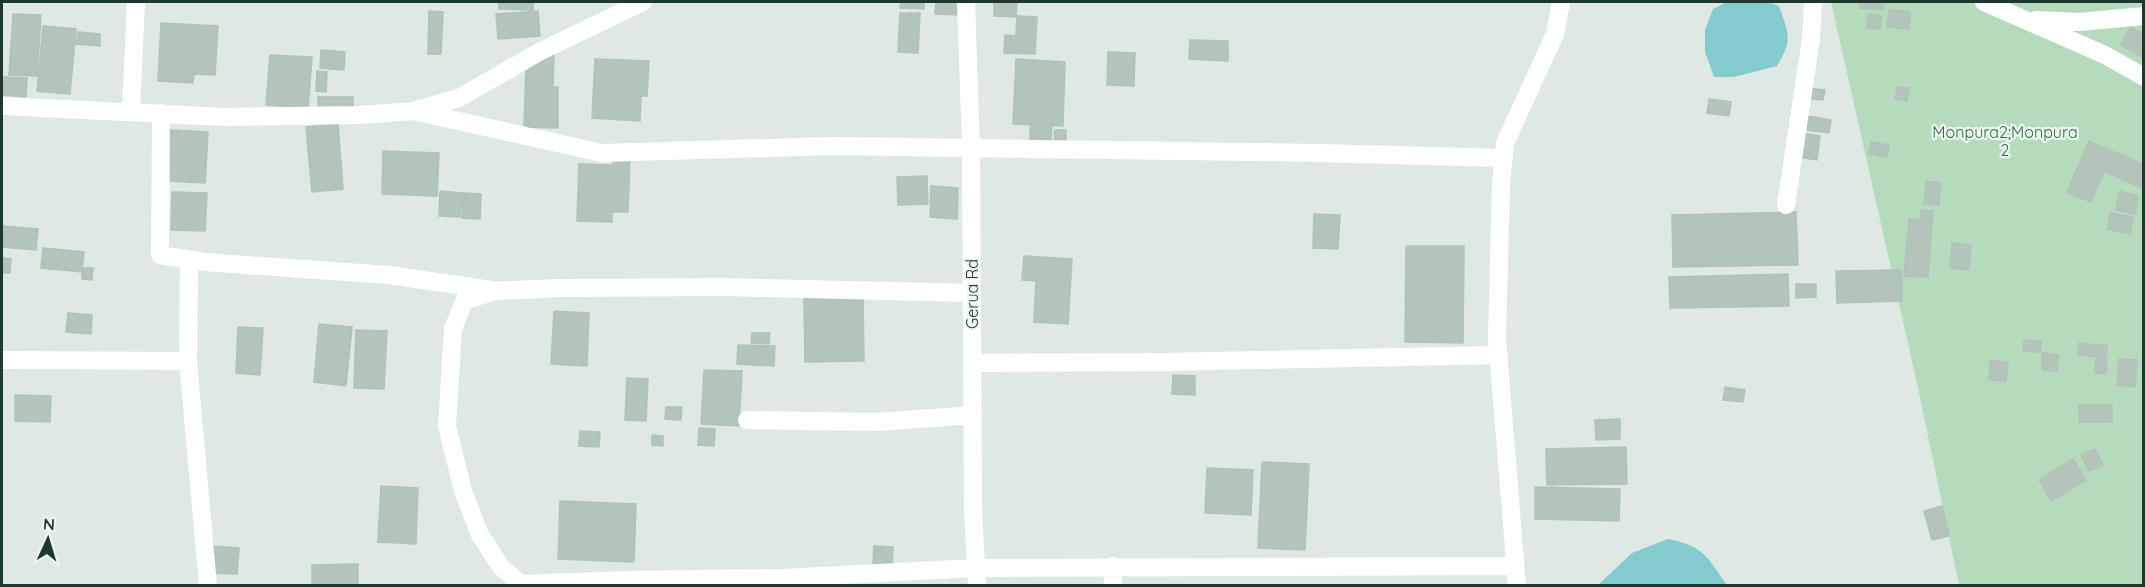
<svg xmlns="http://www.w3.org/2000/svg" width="2145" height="587" font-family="Quicksand,sans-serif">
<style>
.green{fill:#b5dbbc}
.water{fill:#84cbcf}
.building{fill:#b3c4bb;stroke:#b0c2b9;stroke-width:1.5}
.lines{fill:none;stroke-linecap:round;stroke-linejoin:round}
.minor{stroke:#fff;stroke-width:18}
.labels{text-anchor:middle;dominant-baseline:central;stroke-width:4.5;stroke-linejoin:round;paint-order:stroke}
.park-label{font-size:16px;fill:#2a6f3d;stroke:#edf6f1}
.street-label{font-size:16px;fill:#1f382f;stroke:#edf6f1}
</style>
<rect width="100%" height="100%" fill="#dde9e2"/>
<!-- green -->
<path class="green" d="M1831 2H2143V585H1959L1918 388Z"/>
<!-- water -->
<path class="water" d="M1727 2H1768L1779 6C1789 35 1793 39 1777 66L1734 77H1714L1705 52V30L1713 9Z
M1668 539C1704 546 1707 557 1727 585H1598L1632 553Z"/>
<!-- building -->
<path class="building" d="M499 2H533V10L499 9Z
M499 2H533V10L499 9Z
M901 2H924V9L900 8Z
M936 2H960V15L935 14Z
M994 2H1017L1016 17 994 16Z
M1860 2H1883V10L1860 8Z
M1889 9 1910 12 1909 29 1887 27Z
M429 11 443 12 441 54H428Z
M538 11 540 36 498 39 496 14Z
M538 11 540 36 498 39 496 14Z
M900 13H920L918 53 898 52Z
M13 14 41 15 37 76 9 75Z
M1868 14 1882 16 1880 29 1867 28Z
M1017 16 1037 17 1035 54 1004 53 1005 35 1016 36Z
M161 23 218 26 215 75 194 74 193 83 158 81Z
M43 26 76 29 70 94 37 91Z
M2130 27 2144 34 2142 57 2121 45Z
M78 32 100 34V46L76 44Z
M1190 40 1228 41V61L1189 59Z
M321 50 345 52 344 70 320 68Z
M554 52 553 87H558V128L524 127 526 68Z
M1108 52 1135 53 1134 86 1107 85Z
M270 55 312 57 308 108 266 105Z
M595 59 649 61 647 96H641L640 121 592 118Z
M595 59 649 61 647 96H641L640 121 592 118Z
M1016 59 1065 62 1063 126 1013 124Z
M317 71 327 72 326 92 316 91Z
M2 77 27 78 26 97 2 95Z
M1897 87 1909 88 1907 101 1895 99Z
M1808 88 1825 90 1823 100 1806 98Z
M318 97H353V111L318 110Z
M1709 99 1731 102 1729 116 1707 113Z
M1808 116 1831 120 1829 133 1807 130Z
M338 124 343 189 312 192 306 127Z
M1030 126 1052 127 1051 141 1030 140Z
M170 130 208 132 205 183 168 181Z
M1055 130H1066V143L1054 142Z
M1801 133 1820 136 1817 160 1798 157Z
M2089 141 2144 165 2142 188 2104 171 2091 202 2067 192Z
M1871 142 1889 145 1887 157 1869 154Z
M383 151 439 153 437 196 382 194Z
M613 156 630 157 628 212H612V222L577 221 579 164 613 165Z
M927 176 928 204 898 205 897 177Z
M1926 181 1941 183 1939 205 1924 204Z
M931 186 958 188 957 219 930 217Z
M440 191 462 193 460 217 439 216Z
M2120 191 2138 196 2135 214 2116 210Z
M172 192 207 193 205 231 171 230Z
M463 193 481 194 480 219 462 218Z
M1921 210 1933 211 1928 277 1904 276 1909 219 1920 220Z
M1796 212 1798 265 1673 267 1672 215Z
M2110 213 2133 217 2130 234 2107 229Z
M1314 214 1340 215 1338 249 1313 248Z
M2 226 38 229 36 250 2 247Z
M1952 243 1971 245 1969 270 1950 268Z
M1406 246H1464L1463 343 1405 342Z
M43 248 84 252 82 272 41 268Z
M1024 256 1072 259 1068 324 1034 322 1036 281 1022 280Z
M2 258 11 259 10 273H2Z
M82 268H93L92 280 82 279Z
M1901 270 1902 301 1837 303 1836 271Z
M1788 274 1789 306 1670 308 1669 277Z
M1796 284H1816V297L1796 298Z
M863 297 864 361 805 362 804 298Z
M554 311 589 313 587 366 551 364Z
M68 313 92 315 91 334 66 332Z
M319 324 352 327 346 386 314 382Z
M238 327 263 328 260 375 236 373Z
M356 330 387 331 384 389 354 388Z
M752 333H770L769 344 751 343Z
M2024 340 2041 341 2040 352 2023 351Z
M2079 343 2107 346 2106 357 2078 355Z
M738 345 775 346 774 366 737 364Z
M2043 353 2058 355 2057 371 2042 370Z
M2096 358 2107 359 2106 374 2095 373Z
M2119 359 2137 360 2135 387 2117 385Z
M1990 360 2008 362 2006 381 1989 380Z
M704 370 742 371 739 426 701 424Z
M1173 375 1195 376V395L1172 394Z
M627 378 648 379 646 421 625 420Z
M1725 387 1745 390 1743 402 1723 400Z
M15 395 51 396 50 422 15 421Z
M2079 405H2112V422H2079Z
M666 407H682L681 420 665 419Z
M1620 419V439L1596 440 1595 420Z
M699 428 715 429 714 446 698 445Z
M580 431 600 432 599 447 579 446Z
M652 435 663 436V446L652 445Z
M1626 447 1627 484 1547 485 1546 449Z
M2095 449 2103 465 2089 471 2081 455Z
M2073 459 2086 480 2051 501 2039 480Z
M1262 462 1309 464 1305 550 1258 548Z
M1207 468 1253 470 1251 515 1205 513Z
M381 486 418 488 416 544 378 542Z
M1535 487 1620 489 1619 521 1535 519Z
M560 501 636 504 634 562 558 559Z
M1942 506 1949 536 1932 540 1924 511Z
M211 546 239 548 237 574 210 573Z
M874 546 893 547 892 564H873Z
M358 564V586H312V565Z"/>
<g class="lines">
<!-- minor -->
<path class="minor" d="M966 2 971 148 973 510 977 586
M1984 2 2105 55 2144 77
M2036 20 2079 22 2144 16
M2 106 225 117 359 115 413 111 459 98 539 52 643 2
M413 111 602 153 832 146 1320 153 1503 158
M131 112 136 2
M161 113 160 255 204 262 389 275 491 290
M1786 205 1811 39 1813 2
M189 260 188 361 208 586
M972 293 725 287 558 288 495 291 464 301 453 329 447 426 463 491 480 535 501 567 521 584 629 580 781 578 976 568 1515 566
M2 360 188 361
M972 363 1164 362 1499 355
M747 420 877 422 973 415
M1113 586V566
M1517 586 1497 338 1501 185 1505 143 1555 34 1561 2"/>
</g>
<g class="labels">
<!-- park labels -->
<g class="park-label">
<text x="2005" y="132">Monpura2;Monpura<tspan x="2005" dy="18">2</tspan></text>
</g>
<!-- street labels -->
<g class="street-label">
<text transform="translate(972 294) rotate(-90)">Gerua Rd</text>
</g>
</g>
<!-- border -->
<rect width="2145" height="587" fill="none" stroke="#1f382f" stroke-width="6"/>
<!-- north arrow -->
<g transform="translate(48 539) rotate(4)" stroke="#edf6f1" stroke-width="4.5" paint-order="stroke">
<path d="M0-4.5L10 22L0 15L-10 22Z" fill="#1f382f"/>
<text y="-9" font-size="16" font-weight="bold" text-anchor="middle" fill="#1f382f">N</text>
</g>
</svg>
